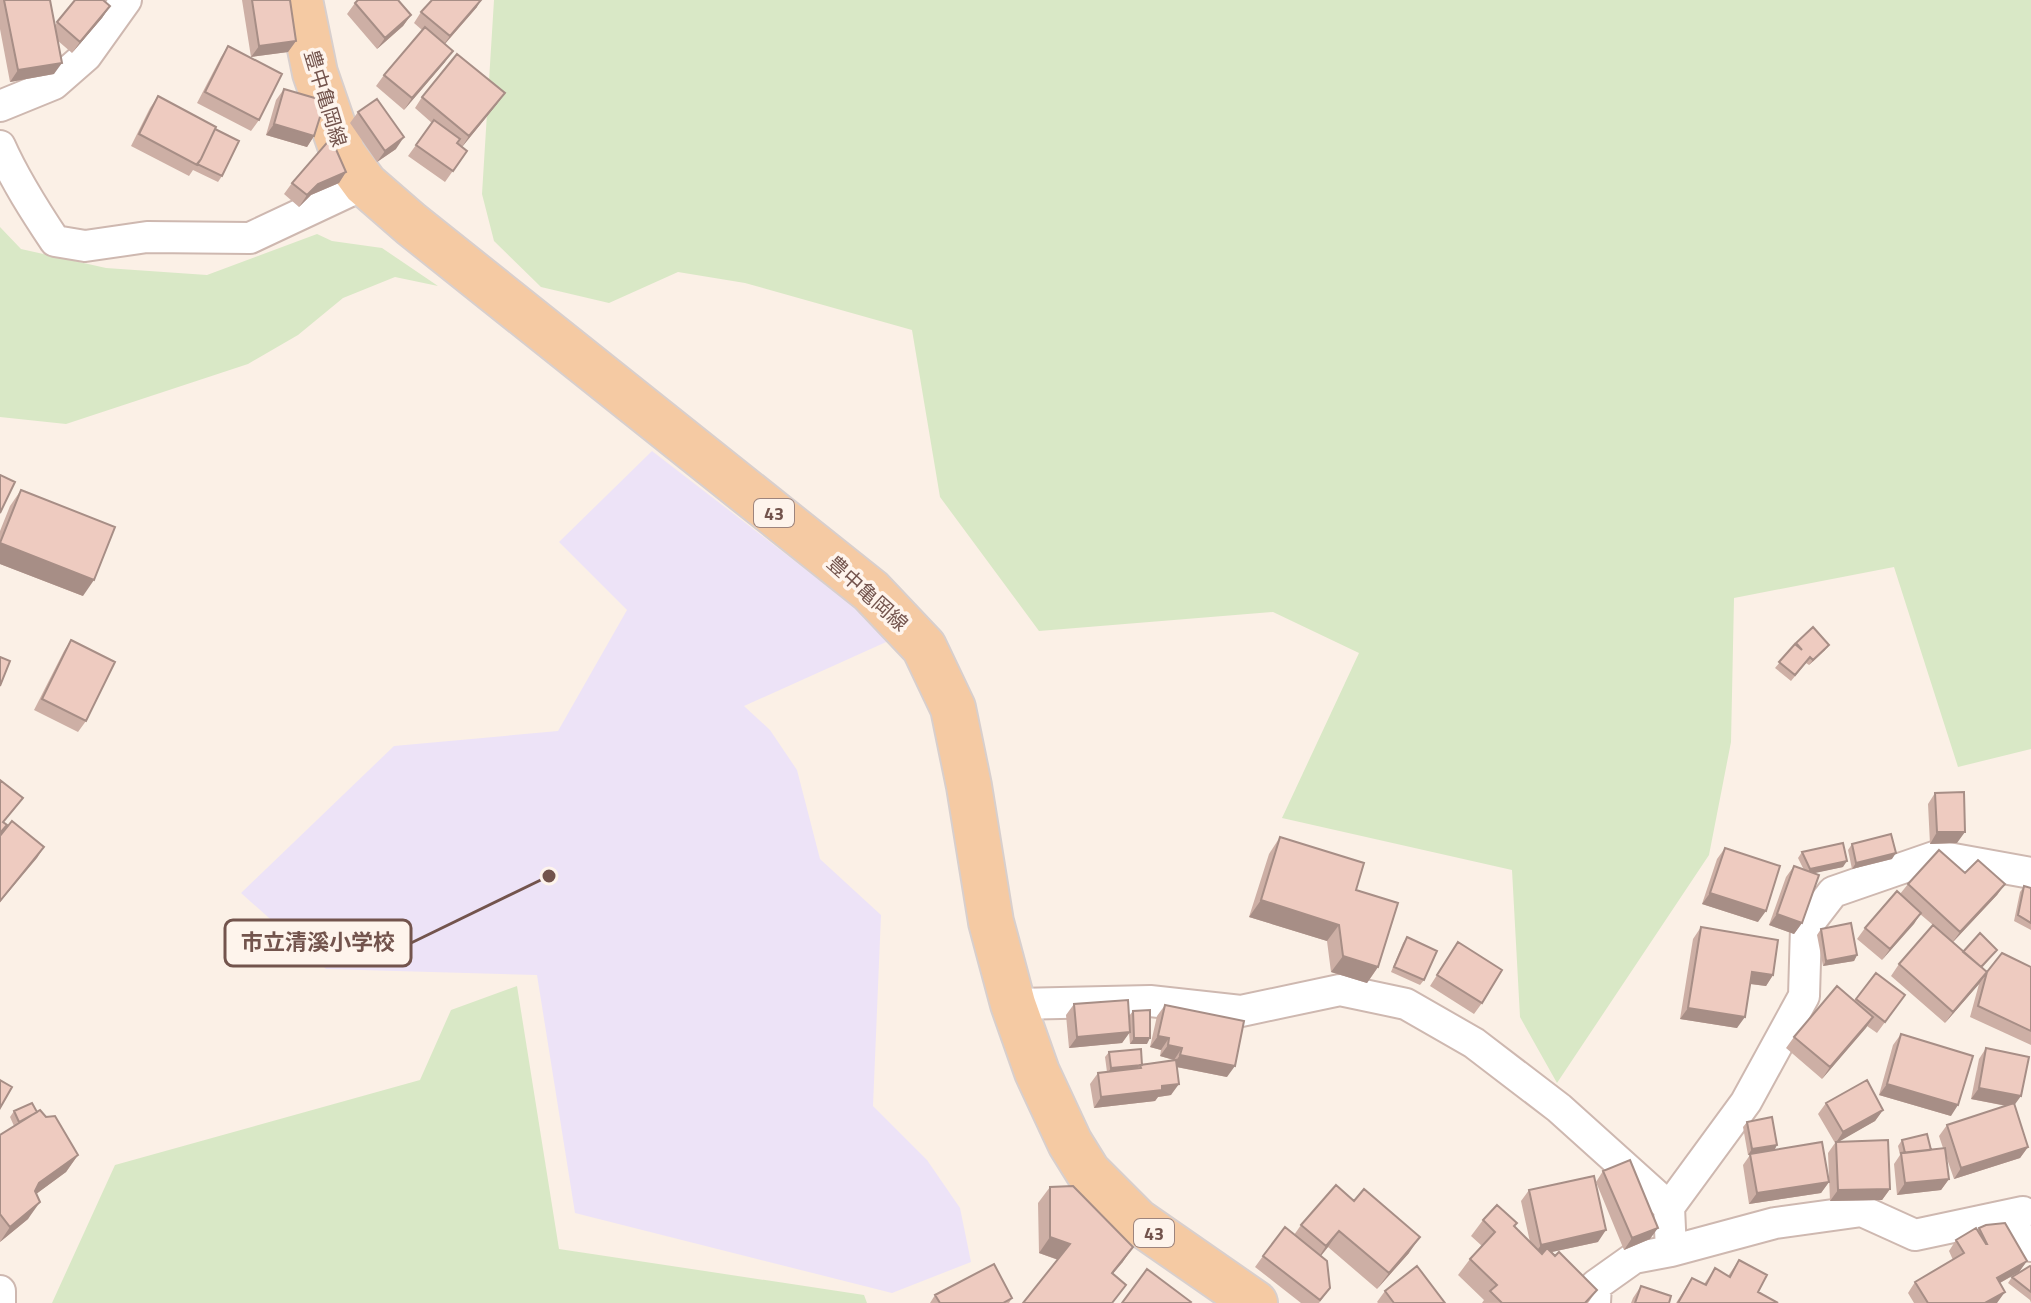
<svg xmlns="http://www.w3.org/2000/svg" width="2031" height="1303" font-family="'Titillium Web','Noto Sans JP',sans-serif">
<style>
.education{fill:#ede3f7}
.green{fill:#d9e8c6}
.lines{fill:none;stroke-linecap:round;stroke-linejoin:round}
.street-casing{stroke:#ceb8b0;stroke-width:34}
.primary-casing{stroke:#d8cfcd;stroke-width:48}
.street{stroke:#fff;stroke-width:30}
.primary{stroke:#f5caa3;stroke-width:44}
.wall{fill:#cdafa5}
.shaded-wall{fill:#a78e86}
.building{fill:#eecbc0;stroke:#a78e86;stroke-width:2}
.labels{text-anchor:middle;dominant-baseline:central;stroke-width:7;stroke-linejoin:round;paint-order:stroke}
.shield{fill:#fef4ec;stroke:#9d847d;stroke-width:2}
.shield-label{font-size:18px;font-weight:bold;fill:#73544d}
.street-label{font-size:20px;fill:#73544d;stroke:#fef4ec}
.leader{fill:none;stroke:#73544d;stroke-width:3}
.callout-dot{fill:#73544d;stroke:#fef4ec;stroke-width:3}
.callout{fill:#fef4ec;stroke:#73544d;stroke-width:3}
.callout-label{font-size:22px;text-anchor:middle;font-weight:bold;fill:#73544d}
</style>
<rect width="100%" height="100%" fill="#fbf0e6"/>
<!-- education -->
<path class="education" d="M652 451 895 638 744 706 770 730 797 770 820 859 881 915 873 1106 927 1160 960 1208 971 1262 892 1293 575 1213 537 975 326 969 241 893 394 746 558 731 627 610 559 542Z"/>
<!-- green -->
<path class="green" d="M494 0H2031V749L1958 767 1894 567 1734 598 1731 742 1709 855 1557 1083 1520 1017 1512 870 1282 818 1359 653 1273 612 1039 631 940 497 912 330 745 283 678 272 609 303 541 287 494 241 482 194Z
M0 227 21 249 106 268 207 275 317 234 332 241 382 248 438 286 395 277 343 298 298 335 248 364 66 424 0 417Z
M517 986 559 1249 864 1295 867 1303H52L115 1165 420 1080 451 1010Z"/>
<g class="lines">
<!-- street casing -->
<g class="street-casing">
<path id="street" d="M0 106 54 84 86 56 126 0
M0 146C15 180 35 211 55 241L85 246 147 237 250 238 365 184
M1013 1004 1150 1001 1241 1011 1340 990 1406 1004 1474 1043 1559 1108 1669 1207
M2000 1217 2031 1246
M1671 1251 1775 1223 1862 1211 1915 1235 2023 1212
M0 1291V1303
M1595 1303 1596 1285 1634 1258 1671 1251 1669 1207 1746 1102 1804 996 1806 927 1833 892 1937 856 2031 873"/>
</g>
<!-- primary casing -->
<g class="primary-casing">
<path id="primary" d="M300 0 315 73 343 154 365 184 411 224 871 591 924 647 953 708 969 786 991 922 1013 1004 1037 1072 1070 1143 1088 1172 1137 1221 1255 1303"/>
</g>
<!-- street -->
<use href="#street" class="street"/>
<!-- primary -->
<use href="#primary" class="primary"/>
</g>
<!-- wall -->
<path class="wall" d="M0 0H50L55 25 75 0 110 6 102 18 72 53 57 40 54 74 10 82 0 29Z
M242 0H290L296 41 288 52 251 57Z
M355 3 411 15 403 26 377 49 347 14Z
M477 7 445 44V62L404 110 376 86 384 75 422 30 414 23 421 12Z
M228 46 259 120 251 131 197 103 221 57Z
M284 89 314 136 307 147 266 135 276 100Z
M158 96 215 129 222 176 218 182 193 170 189 176 131 146 150 108Z
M422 97 497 104 462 147 467 151 445 182 408 156 432 123 415 108Z
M358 112 396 149 377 162 350 123Z
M346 172 339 183 311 195 299 207 284 194 292 183Z
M21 490 83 596 0 564V531L10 506Z
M71 640 86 721 78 732 34 710 64 651Z
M1796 643 1825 650 1809 665 1806 663 1791 681 1775 668Z
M1935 793 1957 843 1930 844 1928 804Z
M1280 837 1356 890 1378 967 1367 983 1331 972 1327 941 1249 917 1269 854Z
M1852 844 1892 859 1852 869 1848 850Z
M1725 848 1758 922 1702 904 1717 859Z
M1802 852 1843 867 1813 873 1802 923 1794 934 1769 925 1786 877 1794 866 1804 870 1798 858Z
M1965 873 2005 884 1997 895 1953 942 1963 952 1993 955 1982 968 1987 972 2031 967V1045L1970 1017 1979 984 1945 1023 1891 976 1899 964 1933 925 1920 914 1882 960 1857 939 1865 928 1900 894 1908 884Z
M2024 886 2031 888V930L2014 921 2020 892Z
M1701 927 1773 975 1766 986 1750 984 1737 1028 1680 1019 1693 939Z
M1821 929 1857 955 1854 961 1823 966 1817 935Z
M1407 937 1424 980 1420 985 1391 972 1403 943Z
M1458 942 1482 1003 1474 1014 1430 986Z
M1905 995 1877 1033 1867 1026 1822 1079 1786 1048 1794 1037 1856 999Z
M1074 1004 1129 1016 1133 1011 1147 1044H1130L1129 1033 1122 1043 1069 1048 1066 1015Z
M1165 1005 1227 1077 1176 1067 1171 1095 1158 1097 1155 1101 1094 1108 1090 1084 1098 1073 1107 1072 1105 1057 1109 1052 1142 1064 1174 1061V1060L1160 1056 1161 1050 1150 1047 1157 1016Z
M1901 1034 1951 1116 1879 1095 1893 1045Z
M1986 1048 2015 1106 2028 1147 2020 1158 1954 1179 1946 1156 1949 1179 1941 1190 1897 1195 1894 1164 1900 1155 1898 1146 1902 1140 1931 1150 1943 1148 1939 1136 1947 1125 2006 1106 1971 1099 1979 1059Z
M1826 1103 1883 1110 1875 1121 1837 1142 1890 1189 1882 1200 1830 1201 1828 1153 1835 1143 1818 1114Z
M14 1111 37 1112 78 1155 66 1172 36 1194 28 1219 0 1242V1135L14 1126 10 1117Z
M1747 1122 1774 1150 1829 1182 1821 1193 1749 1204 1743 1165 1750 1155H1748L1743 1127Z
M1603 1171 1650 1239 1624 1250 1596 1182Z
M1336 1185 1409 1253 1377 1289 1328 1247 1321 1256 1330 1288 1319 1303H1301L1255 1267 1263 1256 1294 1235 1301 1225Z
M1050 1187 1133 1247 1122 1263 1058 1260 1039 1253 1038 1203Z
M1529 1190 1598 1242 1552 1252 1597 1290 1588 1303H1482L1484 1300 1458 1275 1470 1259 1482 1246 1471 1236 1483 1220 1514 1227 1530 1242 1521 1201Z
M1979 1228 2027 1261 2019 1272 2000 1283 1997 1303H1914L1908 1293 1915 1282 1953 1260 1949 1251 1956 1240 1977 1230Z
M1739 1260 1758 1292 1778 1303H1676L1692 1278 1704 1284 1715 1268 1728 1276Z
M2031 1267V1303L2030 1300 2008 1283 2012 1277Z
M1641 1286 1669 1303H1631L1633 1298Z
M1385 1291 1445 1303H1378L1377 1302Z
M935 1295 1012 1298 1009 1303H930Z"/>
<!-- shaded-wall -->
<path class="shaded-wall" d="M481 0 477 7 442 47 450 36Z
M110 6 102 18 72 53 80 42Z
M411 15 403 26 377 49 385 38Z
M296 41 288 52 251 57 259 46Z
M453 51 445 62 404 110 412 98Z
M62 63 54 74 10 82 18 70Z
M505 93 497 104 462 147 469 136Z
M274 124 314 136 307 147 266 135Z
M404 137 396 149 377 162 385 151Z
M346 172 339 183 311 195 299 207 307 195 318 184Z
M0 543 94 580 83 596 0 564Z
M1829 645 1825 650 1809 665 1813 660Z
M1937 832H1965L1957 843 1930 844Z
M44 847 37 858 0 902V901Z
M1896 853 1892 859 1852 869 1856 863Z
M1847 861 1843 867 1806 875 1810 869Z
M2005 884 1997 895 1952 943 1960 932Z
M1710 893 1766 911 1758 922 1702 904Z
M1261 900 1339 925 1327 941 1249 917Z
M1921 913 1914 924 1882 960 1890 949Z
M1777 914 1802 923 1794 934 1769 925Z
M1857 955 1854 961 1823 966 1826 961Z
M1343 956 1378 967 1367 983 1331 972Z
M1752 972 1773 975 1766 986 1744 983Z
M1987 972 1979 984 1945 1023 1953 1012Z
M1688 1008 1745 1017 1737 1028 1680 1019Z
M1873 1017 1866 1028 1822 1079 1830 1067Z
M1130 1032 1122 1043 1069 1048 1077 1037Z
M1158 1036 1169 1038 1161 1050 1150 1047Z
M1134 1038H1150L1147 1044H1130Z
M1168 1045 1182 1048 1174 1060 1160 1056Z
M1180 1055 1235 1066 1227 1077 1172 1066Z
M1140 1065 1136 1070 1107 1074 1111 1068Z
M1179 1084 1171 1095 1158 1097 1155 1101 1094 1108 1101 1097 1162 1086Z
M1887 1084 1958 1105 1951 1116 1879 1095Z
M1979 1088 2021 1096 2013 1107 1971 1099Z
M1883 1110 1875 1121 1835 1144 1843 1132Z
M1777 1145 1774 1151 1748 1155 1752 1149Z
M2028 1147 2020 1158 1954 1179 1961 1168Z
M78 1155 66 1172 28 1200 39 1183Z
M1949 1179 1941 1190 1897 1195 1905 1183Z
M1829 1182 1821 1193 1749 1204 1757 1193Z
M1890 1189 1882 1200 1830 1201 1838 1190Z
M40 1202 28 1219 0 1242 10 1227Z
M1658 1228 1650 1239 1624 1250 1632 1238Z
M1606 1230 1598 1242 1533 1256 1541 1245Z
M1339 1231 1328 1247 1315 1263 1326 1246Z
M1050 1237 1070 1244 1059 1260 1039 1253Z
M1420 1237 1409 1253 1377 1289 1389 1273Z
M1133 1247 1122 1263 1100 1289 1112 1273Z
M2027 1261 2019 1272 1989 1289 1997 1278Z
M2005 1292 1997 1303H1985Z"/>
<!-- building -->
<path class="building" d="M4 0H50L62 63 18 70Z
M75 0H103L110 6 80 42 57 22Z
M252 0H290L296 41 259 46Z
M358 0H398L411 15 385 38 355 3Z
M432 0H481L450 36 421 12Z
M425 27 453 51 412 98 384 75Z
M228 46 282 74 259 120 205 92Z
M457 54 505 93 469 136 422 97Z
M284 89 325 101 314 136 274 124Z
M158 96 216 127 201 159 197 165 139 134Z
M377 99 404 137 385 151 358 112Z
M434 120 460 139 457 143 467 151 453 171 416 145Z
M215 129 239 141 222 176 197 164 201 159Z
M331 138 346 172 318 184 307 195 292 183Z
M0 475 15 482 0 513Z
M21 490 115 527 94 580 0 543Z
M1813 627 1829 645 1813 660 1810 657 1795 675 1779 662 1795 644 1802 650 1796 643Z
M71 640 115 662 86 721 42 699Z
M0 657 10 661 0 686Z
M0 780 23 798 3 822 7 825 0 833Z
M1964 792 1965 832H1937L1935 793Z
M12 821 44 847 0 901V836Z
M1891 834 1896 853 1856 863 1852 844Z
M1280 837 1364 863 1356 890 1398 903 1378 967 1343 956 1339 925 1261 900Z
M1843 843 1847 861 1810 869 1802 852Z
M1725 848 1780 866 1766 911 1710 893Z
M1939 850 1965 873 1978 860 2005 884 1960 932 1908 884Z
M1794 866 1819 875 1802 923 1777 914Z
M2024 886 2031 888V923L2018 915Z
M1897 891 1921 913 1890 949 1865 928Z
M1851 923 1857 955 1826 961 1821 929Z
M1933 925 1987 972 1953 1012 1899 964Z
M1701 927 1778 940 1773 975 1752 972 1745 1017 1688 1008Z
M1980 933 1997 950 1981 967 1963 952Z
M1407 937 1437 951 1424 980 1394 967Z
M1458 942 1502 970 1482 1003 1437 975Z
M2002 953 2031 967V1031L1978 1006 1987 972Z
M1876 973 1905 995 1885 1022 1856 999Z
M1837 986 1873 1017 1830 1067 1794 1037Z
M1128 1000 1130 1032 1077 1037 1074 1004Z
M1165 1005 1244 1021 1235 1066 1180 1055 1182 1048 1168 1045 1169 1038 1158 1036Z
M1150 1010V1038H1134L1133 1011Z
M1901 1034 1973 1056 1958 1105 1887 1084Z
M1986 1048 2029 1057 2021 1096 1979 1088Z
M1141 1049 1142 1065 1111 1068 1109 1052Z
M1176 1060 1179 1084 1162 1086V1090L1101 1097 1098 1073 1141 1068 1140 1065Z
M0 1080 12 1087 0 1108Z
M1867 1080 1883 1110 1843 1132 1826 1103Z
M32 1103 37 1112 19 1122 14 1111Z
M2014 1103 2028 1147 1961 1168 1947 1125Z
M40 1110 46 1117 55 1116 78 1155 39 1183 35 1191 40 1202 10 1227 0 1214V1135Z
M1772 1117 1777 1145 1752 1149 1747 1122Z
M1927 1134 1931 1150 1905 1153 1902 1140Z
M1888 1140 1890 1189 1838 1190 1836 1142Z
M1822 1142 1829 1182 1757 1193 1750 1154Z
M1945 1148 1949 1179 1905 1183 1901 1153Z
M1630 1160 1658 1228 1632 1238 1603 1171Z
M1594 1176 1606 1230 1541 1245 1529 1190Z
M1336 1185 1354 1201 1364 1189 1420 1237 1389 1273 1339 1231 1326 1246 1301 1225Z
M1073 1186 1133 1247 1112 1273 1126 1285 1112 1303H1023L1070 1244 1050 1237V1187Z
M1497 1205 1517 1223 1514 1226 1542 1254 1547 1248 1555 1256 1559 1252 1597 1290 1585 1303H1502L1490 1291 1497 1285 1470 1259 1495 1232 1483 1220Z
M2005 1223 2027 1261 1997 1278 2005 1292 1985 1303H1928L1915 1282 1964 1253 1956 1240 1976 1228 1986 1244H1987L1979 1228 1986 1225Z
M1285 1227 1327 1261 1330 1288 1320 1300 1263 1256Z
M1739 1260 1767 1275 1758 1292 1778 1303H1678L1692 1278 1706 1285 1715 1268 1730 1277Z
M994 1264 1012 1298 1003 1303H940L935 1295Z
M1417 1266 1445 1303H1394L1385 1291Z
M2030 1266 2031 1267V1292L2012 1277Z
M1147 1269 1191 1302 1190 1303H1122Z
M1641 1286 1671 1296 1669 1303H1635Z"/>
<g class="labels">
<!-- shield labels -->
<g class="shield">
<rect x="754" y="499" width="40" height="28" rx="6"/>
<rect x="1134" y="1219" width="40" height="28" rx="6"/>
</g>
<g class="shield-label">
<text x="774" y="513">43</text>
<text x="1154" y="1233">43</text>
</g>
<!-- street labels -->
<g class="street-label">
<text transform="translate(326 98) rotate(73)">豊中亀岡線</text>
<text transform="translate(868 593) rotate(42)">豊中亀岡線</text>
</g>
</g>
<!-- callouts -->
<path class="leader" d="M549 876L411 943"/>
<circle class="callout-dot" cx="549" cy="876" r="8"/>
<rect class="callout" x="225" y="920" width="186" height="46" rx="8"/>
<g class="callout-label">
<text x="318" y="950">市立清溪小学校</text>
</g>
</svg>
